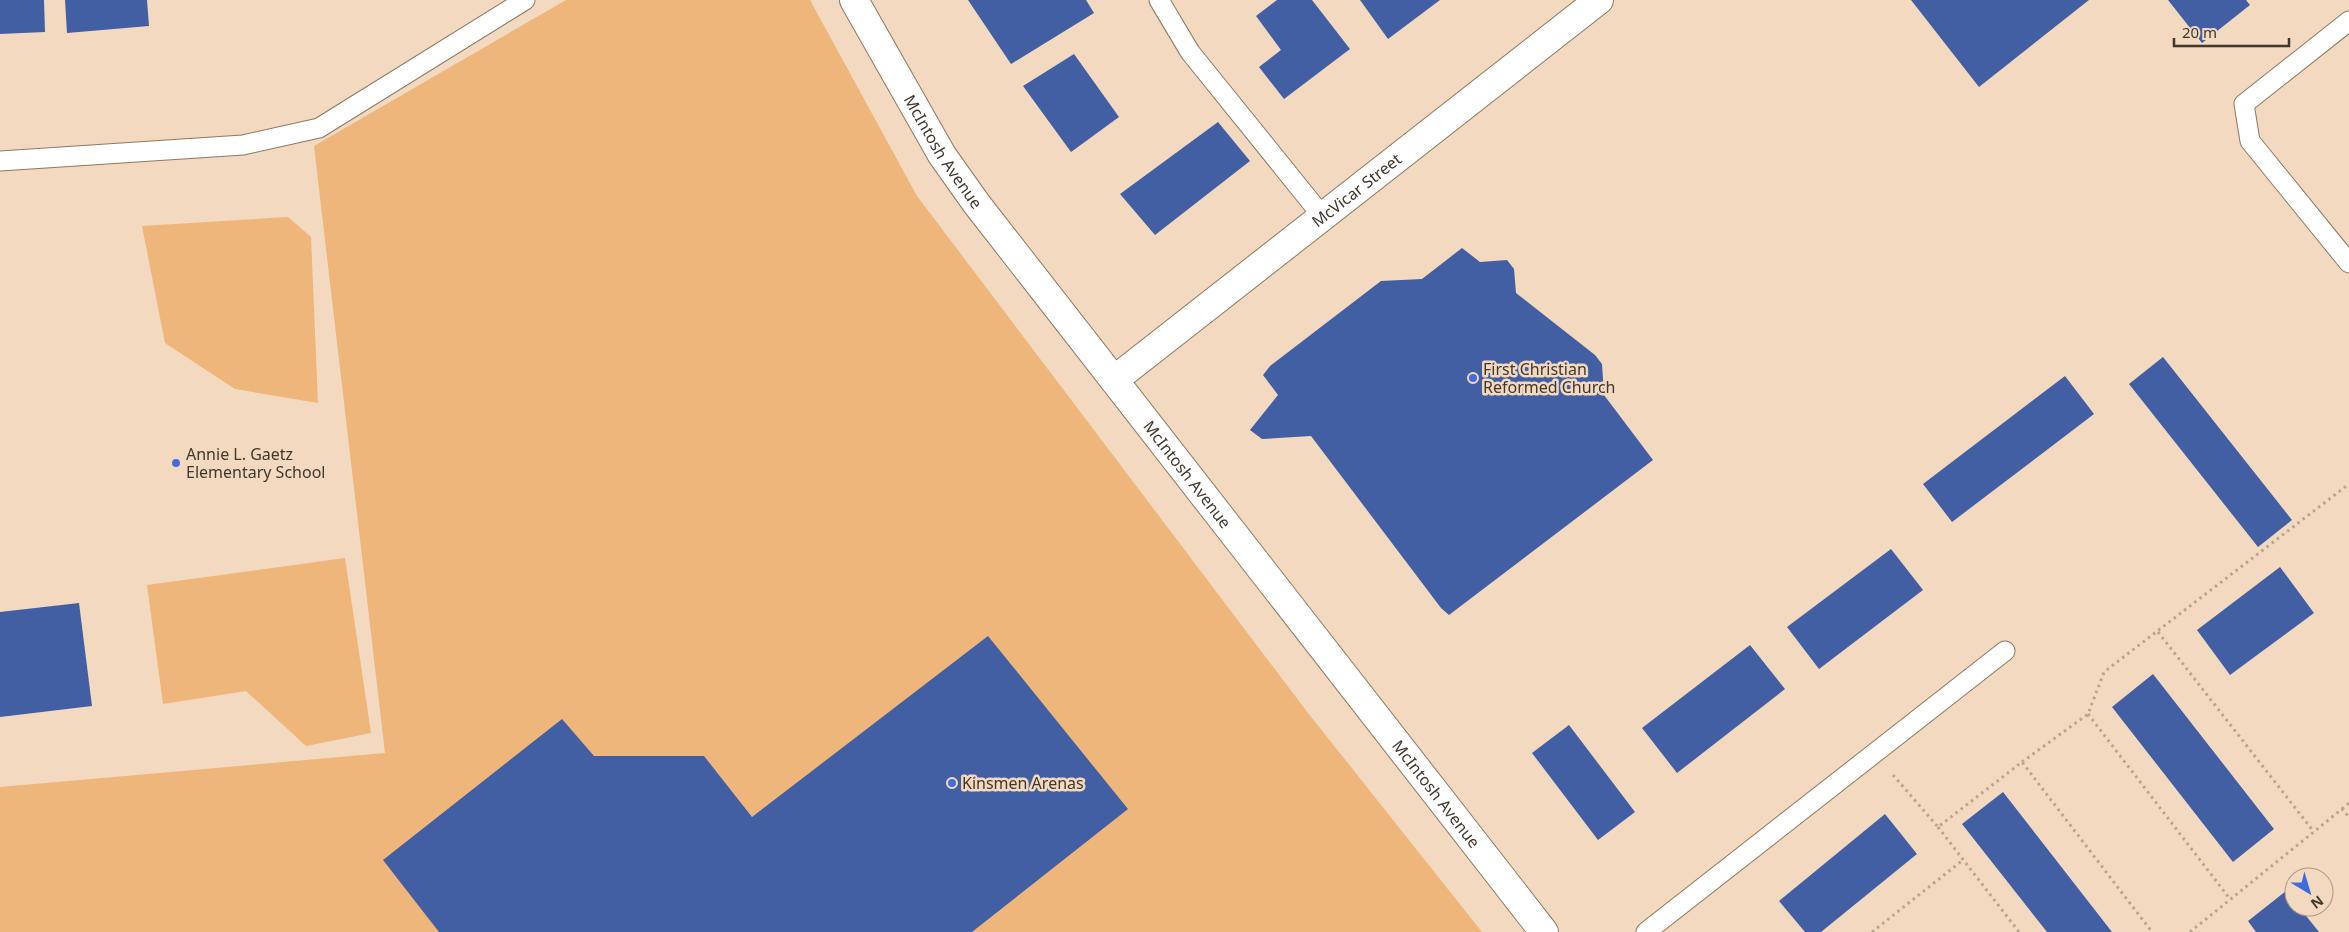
<svg xmlns="http://www.w3.org/2000/svg" width="2349" height="932" font-family="'Noto Sans',sans-serif">
<style>
.green{fill:#eeb67a}
.building{fill:#425fa3}
.lines{fill:none;stroke-linecap:round;stroke-linejoin:round}
.service-casing{stroke:#8e7861;stroke-width:21}
.minor-casing{stroke:#8e7861;stroke-width:30}
.path{stroke:#b8a490;stroke-width:3;stroke-dasharray:2.5 4;stroke-linecap:butt}
.service{stroke:#fff;stroke-width:19}
.minor{stroke:#fff;stroke-width:28}
.poi-dot{fill:#416cde;stroke:#f2d9c0;stroke-width:2}
.labels{text-anchor:middle;dominant-baseline:central;stroke-width:5;stroke-linejoin:round;paint-order:stroke}
.street-label{font-size:16px;fill:#40372d;stroke:#f2d9c0}
.poi-label{font-size:16px;fill:#40372d;stroke:#f2d9c0;text-anchor:start}
</style>
<rect width="100%" height="100%" fill="#f2d9c0"/>
<!-- green -->
<path class="green" d="M566 0H810L917 196 1308 713 1482 932H0V787L385 753 314 146Z
M288 217 311 237 318 403 235 389 165 343 142 226Z
M345 558 371 733 306 746 246 691 163 704 147 585Z"/>
<!-- building -->
<path class="building" d="M0 0H44L45 32 0 34Z
M65 0H147L149 26 67 33Z
M968 0H1086L1094 13 1011 64Z
M1277 0H1312L1350 49 1284 99 1259 67 1281 50 1256 16Z
M1360 0H1440L1388 39Z
M1911 0H2089L1979 87Z
M2168 0H2246L2250 5 2202 43Z
M1074 54 1119 117 1071 152 1023 86Z
M1218 122 1250 161 1155 235 1120 194Z
M1462 248 1480 262 1507 260 1514 269 1516 293 1595 355 1602 364 1604 395 1653 460 1449 615 1441 608 1311 436 1262 439 1250 430 1278 395 1263 375 1270 366 1381 281 1422 279Z
M2163 357 2292 520 2258 547 2129 384Z
M2065 376 2094 414 1952 522 1923 484Z
M1891 549 1923 590 1819 669 1787 627Z
M2280 567 2314 613 2230 675 2197 630Z
M79 603 92 706 0 717V612Z
M988 636 1128 809 972 932H439L383 860 562 719 594 756H704L752 817Z
M1750 645 1785 689 1677 773 1642 728Z
M2153 674 2274 829 2233 862 2112 707Z
M1569 725 1635 812 1598 840 1532 753Z
M2003 792 2112 932H2047L1962 824Z
M1885 814 1917 854 1821 932H1805L1779 901Z
M2286 891 2294 901V907H2299L2319 932H2256L2248 921Z"/>
<g class="lines">
<!-- service casing -->
<g class="service-casing">
<path id="service" d="M1159 0 1190 52 1323 217
M2349 21 2244 104 2250 141 2349 263
M0 161 243 145 319 128 525 0
M1646 932 2005 651"/>
</g>
<!-- minor casing -->
<g class="minor-casing">
<g id="minor">
<path id="s1" d="M854 0 942 155 976 203 1544 932"/>
<path id="s2" d="M1114 380 1599 0"/>
</g>
</g>
<!-- path -->
<path class="path" d="M2158 632 2314 832
M2088 714 2230 899
M2022 762 2088 714 2104 672 2349 484
M1893 775 1938 827 2022 762 2152 932
M2342 809 2349 803
M1938 827 2019 932
M1872 932 1963 860
M2190 932 2342 809 2349 817"/>
<!-- service -->
<use href="#service" class="service"/>
<!-- minor -->
<use href="#minor" class="minor"/>
</g>
<!-- markers -->
<g class="poi-dot">
<circle cx="1473" cy="378" r="5"/>
<circle cx="176" cy="463" r="5"/>
<circle cx="952" cy="783" r="5"/>
</g>
<g class="labels">
<!-- street labels -->
<g class="street-label">
<text stroke="none"><textPath href="#s1" startOffset="176">McIntosh Avenue</textPath></text>
<text stroke="none"><textPath href="#s2" startOffset="308">McVicar Street</textPath></text>
<text stroke="none"><textPath href="#s1" startOffset="581">McIntosh Avenue</textPath></text>
<text stroke="none"><textPath href="#s1" startOffset="986">McIntosh Avenue</textPath></text>
</g>
<!-- poi labels -->
<g class="poi-label">
<text x="1483" y="369">First Christian<tspan x="1483" dy="18">Reformed Church</tspan></text>
<text x="186" y="454">Annie L. Gaetz<tspan x="186" dy="18">Elementary School</tspan></text>
<text x="962" y="783">Kinsmen Arenas</text>
</g>
</g>
<!-- north arrow -->
<g transform="translate(2309 892) rotate(142)"><circle r="24" fill="#f2d9c0" stroke="#ab9885"/>
<path d="M0-4L9 19L0 12L-9 19Z" fill="#416cde"/>
<text y="-8" font-size="14" font-weight="bold" text-anchor="middle" fill="#40372d">N</text>
</g>
<!-- scale -->
<path d="M2174 38v8h115v-8" fill="none" stroke="#40372d" stroke-width="2.5"/>
<text x="2182" y="38" font-size="15" fill="#40372d" stroke="#f2d9c0" stroke-width="4" paint-order="stroke">20 m</text>
</svg>
